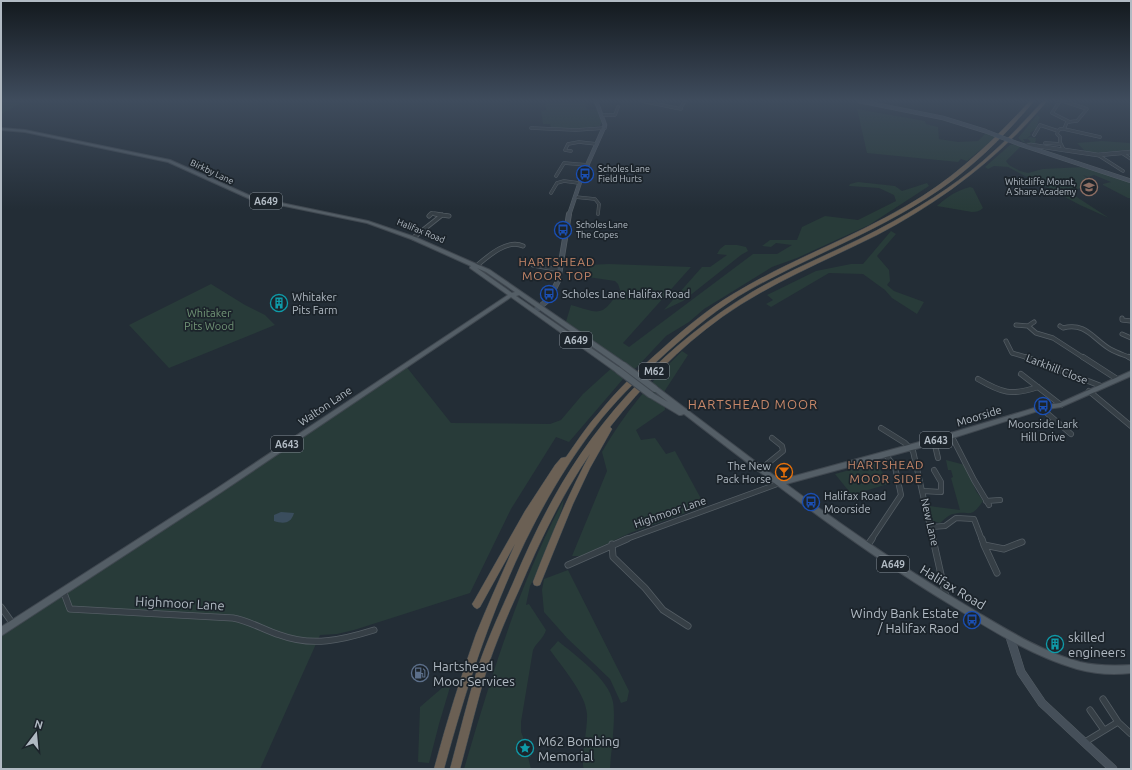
<svg xmlns="http://www.w3.org/2000/svg" width="1132" height="770" font-family="Ubuntu,sans-serif">
<style>
.green{fill:#283b39}
.water{fill:#3a4d5d}
.lines{fill:none;stroke-linecap:round;stroke-linejoin:round}
.minor-far3-casing{stroke:#545d64;stroke-width:3.5}
.minor-far2-casing{stroke:#545d64;stroke-width:5}
.minor-far1-casing{stroke:#545d64;stroke-width:6}
.minor-casing{stroke:#545d64;stroke-width:7}
.tertiary-casing{stroke:#545d64;stroke-width:4.5}
.secondary-far2-casing{stroke:#545d64;stroke-width:4.5}
.secondary-far1-casing{stroke:#545d64;stroke-width:6}
.secondary-casing{stroke:#545d64;stroke-width:9}
.primary-casing{stroke:#404850;stroke-width:2}
.motorway-casing{stroke:#414a51;stroke-width:1}
.minor-far3{stroke:#363f46;stroke-width:2.5}
.minor-far2{stroke:#363f46;stroke-width:3.5}
.minor-far1{stroke:#363f46;stroke-width:4.5}
.minor{stroke:#363f46;stroke-width:5.5}
.tertiary{stroke:#363f46;stroke-width:3.5}
.secondary-far2{stroke:#454f59;stroke-width:3.5}
.secondary-far1{stroke:#454f59;stroke-width:4.5}
.secondary{stroke:#454f59;stroke-width:8}
.primary{fill:#545e66;fill-rule:evenodd}
.motorway{fill:#6b6054;fill-rule:evenodd}
.secondary-bridge-casing{stroke:#545d64;stroke-width:4.5;stroke-linecap:butt}
.primary-bridge-casing{stroke:#404850;stroke-width:8;stroke-linecap:butt}
.secondary-bridge{stroke:#454f59;stroke-width:3.5}
.primary-bridge{stroke:#545e66;stroke-width:6}
.labels{text-anchor:middle;dominant-baseline:central;stroke-width:3.5;stroke-linejoin:round;paint-order:stroke}
.far-poi-label{font-size:9px;fill:#b1bac3;stroke:#1c242b;text-anchor:start}
.far-street-label{font-size:9px;fill:#b1bac3;stroke:#1c242b}
.shield{fill:#1c242b;stroke:#848d95;stroke-width:1}
.shield-label{font-size:10px;font-weight:bold;fill:#b1bac3}
.poi-label{font-size:11px;fill:#b1bac3;stroke:#1c242b;text-anchor:start}
.park-label{font-size:11px;fill:#729677;stroke:#1c242b}
.street-label{font-size:11px;fill:#b1bac3;stroke:#1c242b}
.neighbourhood-label{font-size:12px;letter-spacing:1px;fill:#c68769;stroke:#1c242b}
.quarter-label{font-size:13px;letter-spacing:1px;fill:#c68769;stroke:#1c242b}
.near-street-label{font-size:13px;fill:#b1bac3;stroke:#1c242b}
.near-poi-label{font-size:13px;fill:#b1bac3;stroke:#1c242b;text-anchor:start}
</style>
<rect width="100%" height="100%" fill="#232d36"/>
<!-- green -->
<path class="green" d="M1 101H25L1 114Z
M585 102 587 110 597 109 602 122 600 126 576 129 551 128 550 124H543L541 111 546 110 545 103Z
M857 109 925 121 926 124 938 127 939 139 958 142 978 141 986 133 996 137 967 161 961 159 958 162 867 153Z
M1037 115 1040 117 1036 129 1030 133 1031 135 1027 138V139H1023L1025 142H1031L1027 138 1031 137 1036 138 1035 144 1023 142 1018 138Z
M1102 141 1129 143 1131 144V150L1092 153 1086 152 1077 143Z
M1015 144 1021 146 1006 161 1009 165 1020 171 1028 173 1043 169 1084 167 1131 182V198H1128L1103 185V184L1111 182 1094 175 1088 177 1083 175 1099 187 1066 190 1109 218 1080 205 1008 167 994 166 988 169 985 167 1010 145Z
M858 182 895 186 902 191 927 183 929 186 869 225 797 258 772 267 704 309 689 322 666 336 637 367 623 379 569 442 556 437 511 509 470 593 354 630 337 634 320 635 260 769H1V632L405 365 451 423 550 424 561 420 583 394 615 365 541 311 616 364 618 362 565 325 571 305C602 314 601 317 620 290L618 284 615 281 581 276 583 270H590L588 265 609 264 691 267 623 343 629 347 753 254H777L792 245 776 243 771 247 762 246 770 240H797L802 227 825 216 858 220 896 201 894 195 879 188 849 186 850 184Z
M970 187 973 188 983 208C980 211 976 212 972 212L937 206C948 196 956 191 970 187Z
M891 231 896 234 877 256 889 270 890 281 887 285 894 291 924 302 917 314 892 298 885 290 863 274 829 273 771 307 766 304 773 300 767 295 816 271 851 264H863Z
M725 245H737L746 247 748 251 741 255 683 301 664 310 702 267H710L727 255 717 254 720 249Z
M211 284 245 305 265 315 275 325 169 368 129 325Z
M682 351 688 355 664 392 665 410 636 430 641 440 655 438 666 454 675 451 705 506 630 533 581 556H572L607 471 602 452C624 414 650 382 682 351Z
M946 460 965 465 976 491 983 501C969 521 971 509 953 514 948 515 944 520 940 523L932 521 929 506 960 510 951 478 953 477 951 470H948Z
M875 463 891 483 852 495 835 474Z
M564 499 562 509 539 569 530 586 526 605 529 604 546 630C544 638 536 643 533 650L521 722V732L531 757H528L531 769H464C491 677 519 584 564 499Z
M568 570 629 691 627 701 621 703 610 679 567 638 544 612 542 590 544 579Z
M558 641C575 655 609 679 613 702 616 719 611 751 610 769H584C580 762 588 727 587 714 586 694 562 667 550 650Z
M450 687 439 724 429 763 418 762 420 707 442 688Z"/>
<!-- water -->
<path class="water" d="M281 512 294 513C291 524 283 524 274 521V515Z"/>
<g class="lines">
<!-- minor-far3 casing -->
<g class="minor-far3-casing">
<path id="minor-far3" d="M642 101 681 109
M1060 101 1052 113 1070 122
M680 109 685 101
M601 115H615L618 107
M531 128 576 130 605 128
M1064 129 1100 137
M1058 131 1060 129H1064L1067 122 1077 121 1087 109 1063 101
M1058 131 1057 134 1060 137V142L1064 150
M1034 135 1040 125 1058 131
M1045 143 1061 144
M571 151 565 150 568 144 579 142 597 144
M1122 153 1131 159
M1098 155 1123 171
M556 176 564 163 588 165
M551 193 557 183 564 181 579 183
M575 197 595 199 599 204 598 214
M430 215 432 213 441 215"/>
</g>
<!-- minor-far2 casing -->
<g class="minor-far2-casing">
<path id="minor-far2" d="M435 214 449 216
M429 216 431 214
M413 238 442 215
M533 265 560 270
M474 268C486 258 507 238 523 246
M1122 318V320L1131 321
M1016 325 1028 326 1034 322
M1028 326 1036 333 1053 338 1084 358
M1060 326 1063 328C1086 322 1093 339 1110 349 1117 353 1124 355 1131 358
M1122 334 1131 338
M1006 341 1012 353 1029 358"/>
</g>
<!-- minor-far1 casing -->
<g class="minor-far1-casing">
<path id="minor-far1" d="M1026 357 1101 386
M1083 357 1117 379
M1129 357 1131 358
M1021 374 1061 405
M978 379C1002 393 1011 396 1038 387
M1089 391 1131 426
M1041 408 1071 434
M1049 424 1056 421
M881 428 905 443 913 451 933 540
M951 435 974 480 989 505
M934 441 938 458
M761 469 783 451 782 446 772 438
M923 491 941 492V482L934 470
M986 501 1000 500
M931 527 945 526 956 518 974 519 982 540
M624 540 780 483
M871 540 901 495 895 467 885 454"/>
</g>
<!-- minor casing -->
<g class="minor-casing">
<path id="minor" d="M933 539 946 597
M982 539 984 545 1004 549 1022 542
M612 544 613 557 645 588 663 610 688 626
M984 545 997 573
M867 546 872 539
M568 565 627 539
M64 593 70 609 233 618C250 621 264 630 280 635 312 647 342 640 374 630
M1 607 13 624
M1103 699 1118 722 1131 734
M1090 710 1104 730
M1085 742 1118 722"/>
</g>
<!-- tertiary casing -->
<g class="tertiary-casing">
<path id="tertiary" d="M1027 146 1031 145 1098 155 1131 152"/>
</g>
<!-- secondary-far2 casing -->
<g class="secondary-far2-casing">
<path id="secondary-far2" d="M859 101 943 118 985 131
M1019 144 1131 181
M569 215 581 179 605 125 596 101"/>
</g>
<!-- secondary-far1 casing -->
<g class="secondary-far1-casing">
<path id="secondary-far1" d="M535 311 549 299 558 281 569 214"/>
</g>
<!-- secondary casing -->
<g class="secondary-casing">
<path id="secondary" d="M1010 637 1021 672 1042 703 1113 769"/>
</g>
<!-- primary casing -->
<g class="primary-casing">
<path id="primary" d="M1 128 25 130 170 160 253 197 368 221 415 237 490 270 625 363 626 365 625 367H621L519 295 516 296 620 368 621 370 618 372H616L511 297 220 493 1 636V627L216 489 508 295 470 268V267L471 266 411 239 367 223 250 199 168 162 25 132 1 130ZM477 268 486 272 515 292 512 293Z
M1131 371V376L1061 407 1041 410 934 444 786 484C848 530 911 573 977 612 1009 631 1043 652 1080 662 1097 666 1113 666 1131 665V673C1113 675 1095 674 1077 669 1032 656 991 630 951 605 857 548 771 481 684 414L681 415H679L649 397 648 395 649 393H653L668 402 652 389 653 387H657L780 480 934 438 1041 406 1060 403Z"/>
</g>
<!-- motorway casing -->
<g class="motorway-casing">
<path id="motorway" d="M1030 101H1034C1003 138 968 172 927 198 871 234 808 257 749 290 719 307 693 329 667 352 644 373 622 394 602 418 522 518 477 647 444 769H434C446 724 460 679 476 634 488 604 502 574 515 544L480 607 477 609 474 607 472 604 474 601 525 511 555 465 561 458 566 457C576 443 586 427 598 414 617 390 639 369 662 349 684 329 708 309 733 294 789 260 850 239 906 206 954 179 993 141 1030 101Z
M1043 101H1047C1000 157 942 201 877 235 825 261 770 283 722 317 679 348 643 385 610 427L612 429 590 468 573 504 540 585 537 586 534 585 533 582C550 538 568 495 590 454 561 496 539 543 519 590 507 616 496 642 487 669 477 702 469 736 460 769H450C459 736 467 702 477 670 487 640 500 612 513 583 525 554 538 526 553 499 600 414 669 342 752 292 798 265 848 247 894 221 930 201 964 179 994 151 1011 136 1027 118 1043 101Z"/>
</g>
<!-- minor-far3 -->
<use href="#minor-far3" class="minor-far3"/>
<!-- minor-far2 -->
<use href="#minor-far2" class="minor-far2"/>
<!-- minor-far1 -->
<use href="#minor-far1" class="minor-far1"/>
<!-- minor -->
<use href="#minor" class="minor"/>
<!-- tertiary -->
<use href="#tertiary" class="tertiary"/>
<!-- secondary-far2 -->
<use href="#secondary-far2" class="secondary-far2"/>
<!-- secondary-far1 -->
<use href="#secondary-far1" class="secondary-far1"/>
<!-- secondary -->
<use href="#secondary" class="secondary"/>
<!-- primary -->
<use href="#primary" class="primary"/>
<!-- motorway -->
<use href="#motorway" class="motorway"/>
<!-- secondary-bridge casing -->
<g class="secondary-bridge-casing">
<path id="secondary-bridge" d="M985 131 1019 144"/>
</g>
<!-- primary-bridge casing -->
<g class="primary-bridge-casing">
<path id="primary-bridge" d="M623 365 655 389
M618 370 651 395"/>
</g>
<!-- secondary-bridge -->
<use href="#secondary-bridge" class="secondary-bridge"/>
<!-- primary-bridge -->
<use href="#primary-bridge" class="primary-bridge"/>
</g>
<!-- sky -->
<linearGradient id="sky" x2="0" y2="1"><stop stop-color="#13191e"/><stop offset="0.48" stop-color="#3f4c5d"/><stop offset="1" stop-color="#3f4c5d" stop-opacity="0"/></linearGradient>
<rect width="1132" height="209" fill="url(#sky)"/>
<!-- icons -->
<defs>
<g id="bus-ring" transform="scale(0.9)"><circle r="9.5" fill="#1c242b" stroke="#1a4fb4" stroke-width="1.5"/><path d="M-5-6H5V4H4V6H2V4H-2V6H-4V4H-5ZM-3.5-4V0h7V-4ZM-3.5 1.2v1.5H-2V1.2ZM2 1.2v1.5H3.5V1.2Z" fill="#1a4fb4"/></g>
<g id="school-ring" transform="scale(0.9)"><circle r="9.5" fill="#1c242b" stroke="#8d6e63" stroke-width="1.5"/><path d="M0-5L7-2L0 1L-7-2ZM-4 1L0 2.5L4 1V4Q0 6-4 4Z" fill="#8d6e63"/></g>
<g id="building-ring" transform="scale(0.9)"><circle r="9.5" fill="#1c242b" stroke="#0f9aa8" stroke-width="1.5"/><path d="M-4-6H4V6H1V3H-1V6H-4ZM-2.5-4.3h1.7v1.8h-1.7ZM.8-4.3h1.7v1.8H.8ZM-2.5-1h1.7V.8h-1.7ZM.8-1h1.7V.8H.8Z" fill="#0f9aa8"/></g>
<g id="bar-ring" transform="scale(0.9)"><circle r="9.5" fill="#1c242b" stroke="#e8710a" stroke-width="1.5"/><path d="M-6-5H6L.8 .8V4.5H3.5V6h-7V4.5H-.8V.8Z" fill="#e8710a"/></g>
<g id="fuel-ring" transform="scale(0.9)"><circle r="9.5" fill="#1c242b" stroke="#5c6f8a" stroke-width="1.5"/><path d="M-5.5-6h7V0h2V4h1.3V-2.5L3-4.5l.8-.8L6-3V5H2.5V1h-1V6h-7ZM-4.2-4.7v3.2H.2V-4.7Z" fill="#5c6f8a"/></g>
<g id="sight-ring" transform="scale(0.9)"><circle r="9.5" fill="#1c242b" stroke="#0f9aa8" stroke-width="1.5"/><path d="M0-6L1.8-2.2L6-1.7L2.9 1.2L3.7 5.4L0 3.3L-3.7 5.4L-2.9 1.2L-6-1.7L-1.8-2.2Z" fill="#0f9aa8"/></g>
</defs>
<g fill-rule="evenodd">
<use href="#bus-ring" x="585" y="174"/>
<use href="#school-ring" x="1089" y="187"/>
<use href="#bus-ring" x="563" y="230"/>
<use href="#bus-ring" x="549" y="294"/>
<use href="#building-ring" x="279" y="303"/>
<use href="#bus-ring" x="1043" y="406"/>
<use href="#bar-ring" x="784" y="472"/>
<use href="#bus-ring" x="811" y="502"/>
<use href="#bus-ring" x="972" y="620"/>
<use href="#building-ring" x="1055" y="644"/>
<use href="#fuel-ring" x="420" y="673"/>
<use href="#sight-ring" x="525" y="748"/>
</g>
<g class="labels">
<!-- far-poi labels -->
<g class="far-poi-label">
<text x="598" y="169">Scholes Lane<tspan x="598" dy="10">Field Hurts</tspan></text>
<text x="1076" y="182" text-anchor="end">Whitcliffe Mount,<tspan x="1076" dy="10">A Share Academy</tspan></text>
<text x="576" y="225">Scholes Lane<tspan x="576" dy="10">The Copes</tspan></text>
</g>
<!-- far-street labels -->
<g class="far-street-label">
<text transform="translate(212 172) rotate(25)">Birkby Lane</text>
<text transform="translate(421 231) rotate(22)">Halifax Road</text>
</g>
<!-- shield labels -->
<g class="shield">
<rect x="250" y="193" width="32" height="16" rx="3"/>
<rect x="560" y="332" width="32" height="16" rx="3"/>
<rect x="639" y="363" width="30" height="16" rx="3"/>
<rect x="920" y="432" width="32" height="16" rx="3"/>
<rect x="271" y="436" width="32" height="16" rx="3"/>
<rect x="877" y="556" width="32" height="16" rx="3"/>
</g>
<g class="shield-label">
<text x="266" y="201">A649</text>
<text x="576" y="340">A649</text>
<text x="654" y="371">M62</text>
<text x="936" y="440">A643</text>
<text x="287" y="444">A643</text>
<text x="893" y="564">A649</text>
</g>
<!-- poi labels -->
<g class="poi-label">
<text x="562" y="294">Scholes Lane Halifax Road</text>
<text x="292" y="297">Whitaker<tspan x="292" dy="13">Pits Farm</tspan></text>
<text x="1043" y="424" text-anchor="middle">Moorside Lark<tspan x="1043" dy="13">Hill Drive</tspan></text>
<text x="771" y="466" text-anchor="end">The New<tspan x="771" dy="13">Pack Horse</tspan></text>
<text x="824" y="496">Halifax Road<tspan x="824" dy="13">Moorside</tspan></text>
</g>
<!-- park labels -->
<g class="park-label">
<text x="209" y="313">Whitaker<tspan x="209" dy="13">Pits Wood</tspan></text>
</g>
<!-- street labels -->
<g class="street-label">
<text transform="translate(1057 369) rotate(21)">Larkhill Close</text>
<text transform="translate(325 406) rotate(-34)">Walton Lane</text>
<text transform="translate(979 416) rotate(-17)">Moorside</text>
<text transform="translate(670 512) rotate(-19)">Highmoor Lane</text>
<text transform="translate(930 522) rotate(77)">New Lane</text>
</g>
<!-- neighbourhood labels -->
<g class="neighbourhood-label">
<text x="557" y="261">HARTSHEAD<tspan x="557" dy="14">MOOR TOP</tspan></text>
<text x="886" y="464">HARTSHEAD<tspan x="886" dy="14">MOOR SIDE</tspan></text>
</g>
<!-- quarter labels -->
<g class="quarter-label">
<text x="753" y="404">HARTSHEAD MOOR</text>
</g>
<!-- near-street labels -->
<g class="near-street-label">
<text transform="translate(953 587) rotate(31)">Halifax Road</text>
<text transform="translate(180 603) rotate(3)">Highmoor Lane</text>
</g>
<!-- near-poi labels -->
<g class="near-poi-label">
<text x="959" y="613" text-anchor="end">Windy Bank Estate<tspan x="959" dy="15">/ Halifax Raod</tspan></text>
<text x="1068" y="637">skilled<tspan x="1068" dy="15">engineers</tspan></text>
<text x="433" y="666">Hartshead<tspan x="433" dy="15">Moor Services</tspan></text>
<text x="538" y="741">M62 Bombing<tspan x="538" dy="15">Memorial</tspan></text>
</g>
</g>
<!-- border -->
<rect width="1132" height="770" fill="none" stroke="#b1bac3" stroke-width="4"/>
<!-- north arrow -->
<g transform="translate(36 734) rotate(16)" stroke="#1c242b" stroke-width="3" paint-order="stroke">
<path d="M0-3L7 15L0 10L-7 15Z" fill="#b1bac3"/>
<text y="-6" font-size="11" font-weight="bold" text-anchor="middle" fill="#b1bac3">N</text>
</g>
</svg>
